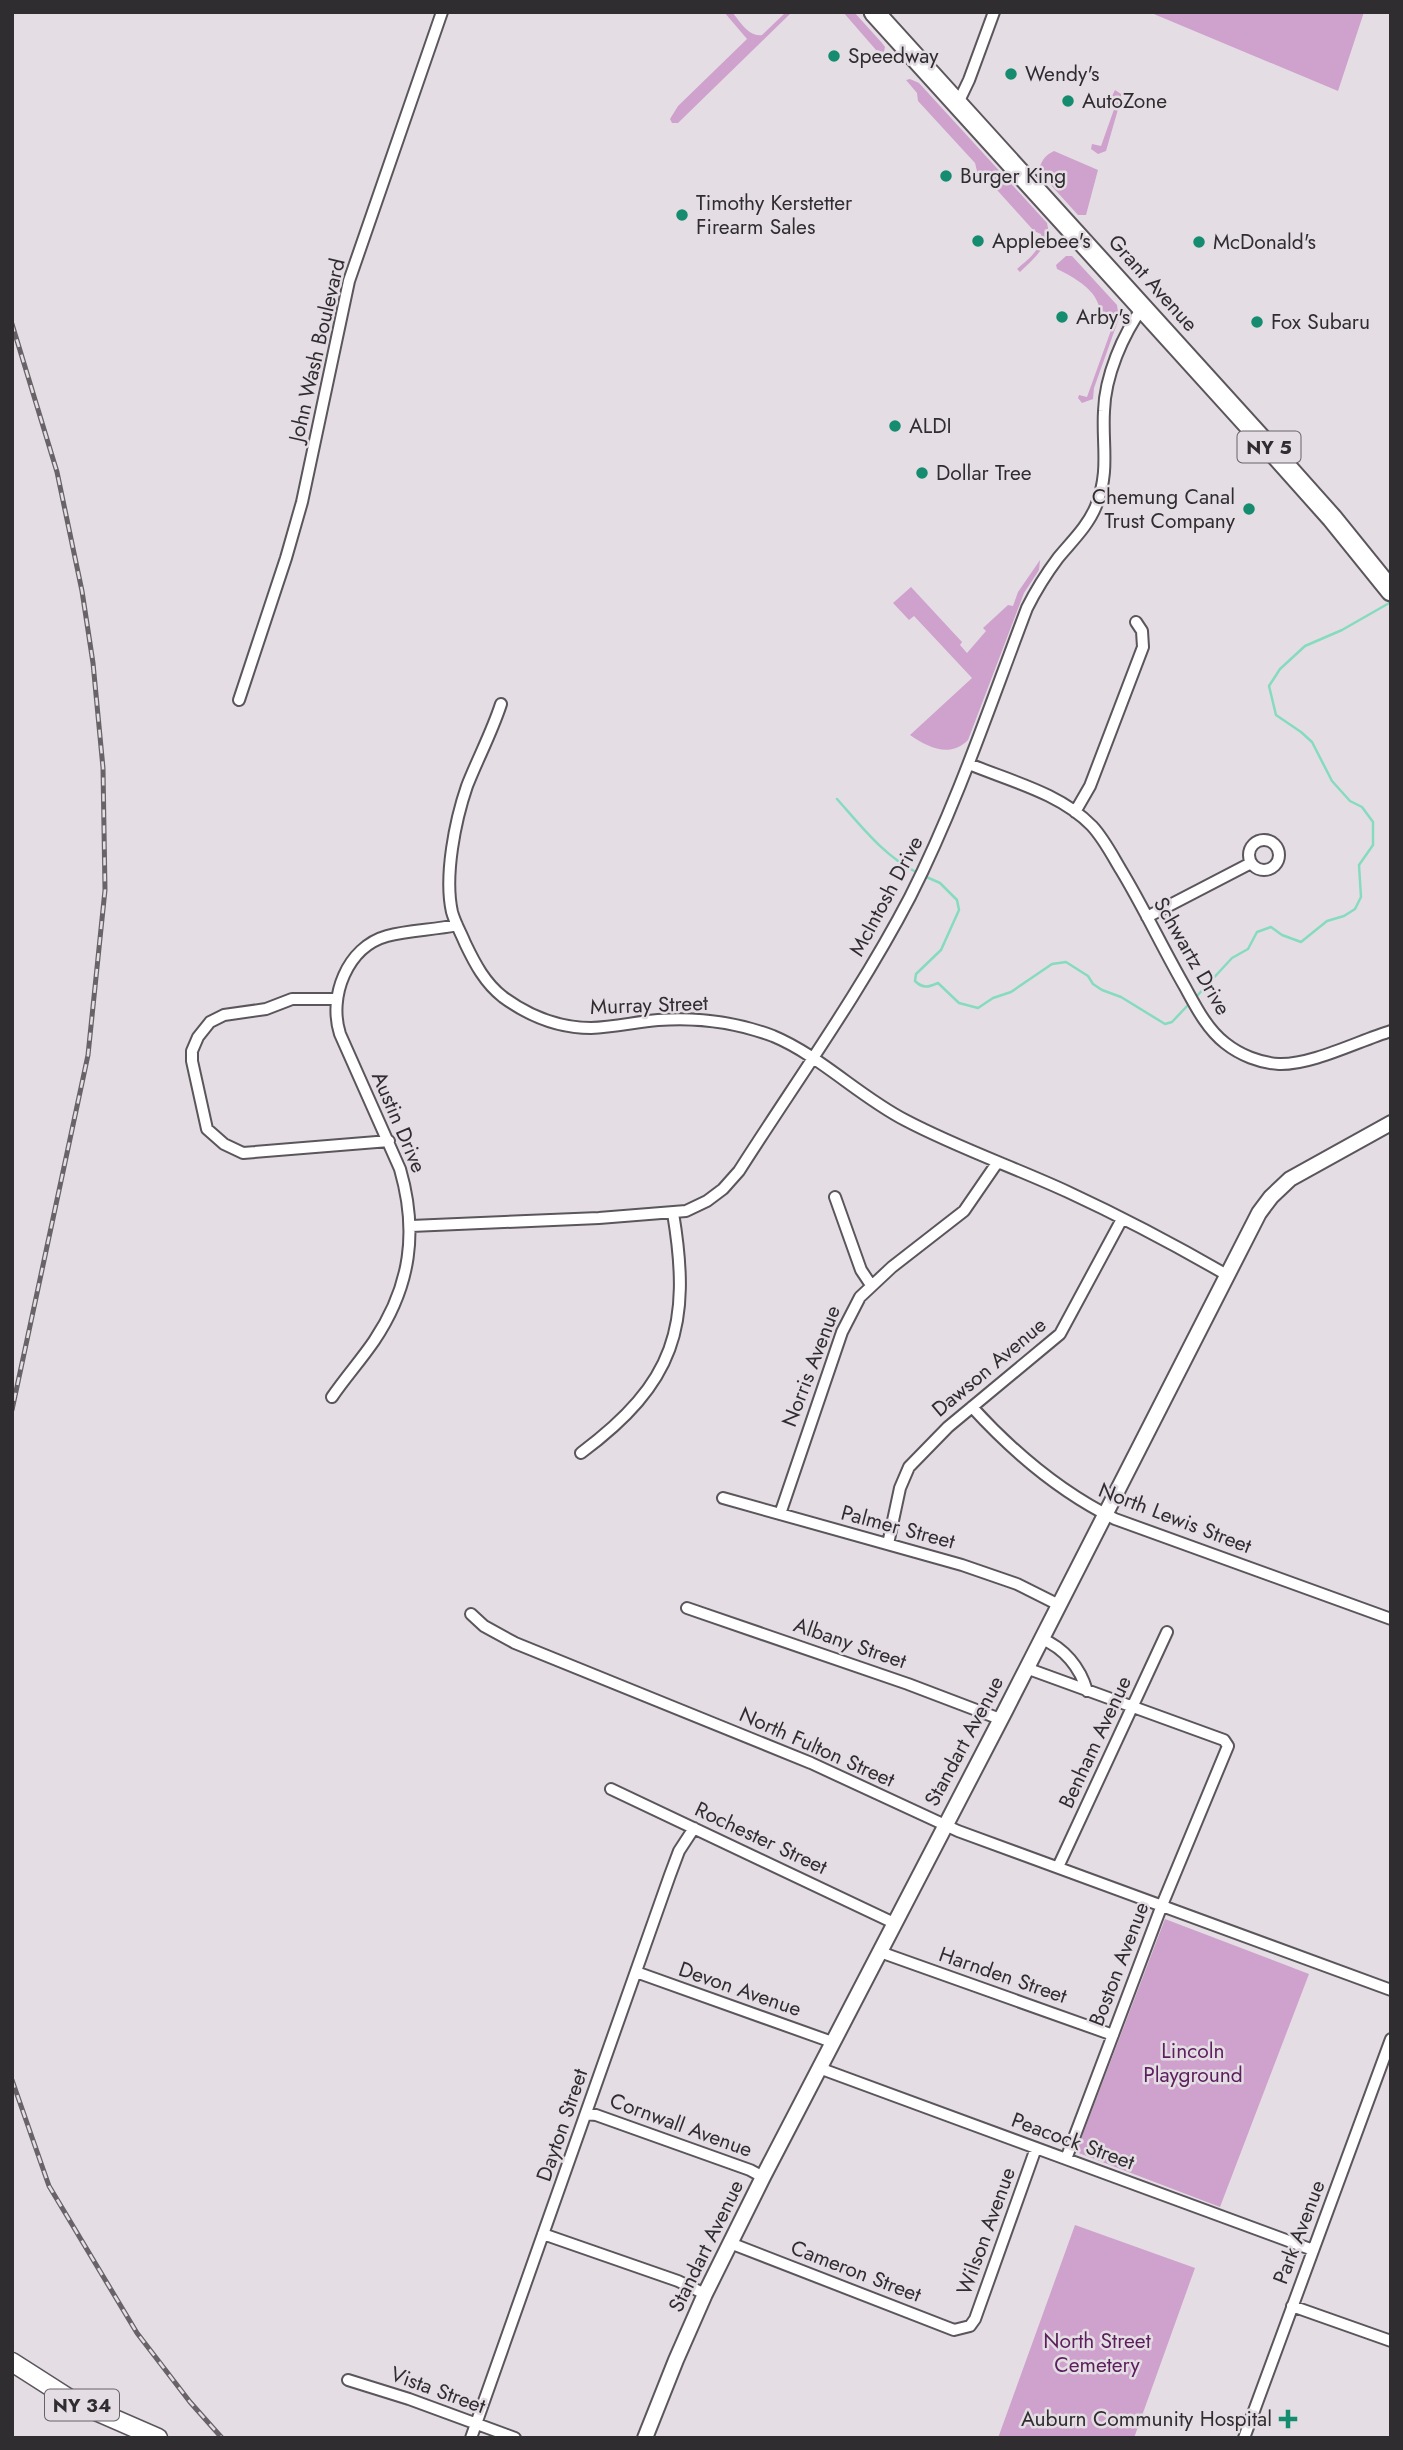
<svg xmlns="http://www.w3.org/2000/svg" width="1403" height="2450" font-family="Jost,sans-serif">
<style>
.green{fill:#cfa1cd}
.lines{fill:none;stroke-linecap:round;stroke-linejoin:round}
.stream{stroke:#86dbbf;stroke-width:2.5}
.minor-casing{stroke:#5b565b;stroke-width:14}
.tertiary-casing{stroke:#5b565b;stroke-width:18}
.primary-casing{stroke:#5b565b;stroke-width:21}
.trunk-casing{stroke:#5b565b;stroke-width:23}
.minor{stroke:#fff;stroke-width:10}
.tertiary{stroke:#fff;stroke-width:14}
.primary{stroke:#fff;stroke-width:18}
.trunk{stroke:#fff;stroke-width:19}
.rail-casing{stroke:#676367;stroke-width:5}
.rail{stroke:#e4dee4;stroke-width:2.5;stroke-dasharray:8;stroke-linecap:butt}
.poi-dot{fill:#158c6f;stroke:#e4dee4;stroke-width:2.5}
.labels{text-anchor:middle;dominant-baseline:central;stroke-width:5;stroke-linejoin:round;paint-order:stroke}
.shield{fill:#e4dee4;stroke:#666266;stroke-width:2}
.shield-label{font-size:19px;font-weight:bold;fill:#302d30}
.poi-label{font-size:21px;fill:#302d30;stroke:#e4dee4;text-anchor:start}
.street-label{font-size:21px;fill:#302d30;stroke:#e4dee4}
.park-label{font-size:21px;fill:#5c1e5d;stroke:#e4dee4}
</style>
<rect width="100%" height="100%" fill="#e4dee4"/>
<!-- green -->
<path class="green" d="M724 12H732C740 21 748 37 762 35L786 12H792L678 123H672L670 119 678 106 747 39Z
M843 12H854L882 43 885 47 884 52 876 50Z
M1149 12H1364L1338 91Z
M910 79 919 83 1047 223C1053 244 1033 259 1020 272L1017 269C1028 259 1042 250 1041 234L1034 231 988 180 978 175 975 163 918 101 917 93 906 80Z
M1115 90 1121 94V99L1106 151 1098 154 1091 149 1092 144 1101 146 1117 101 1111 98Z
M1054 151 1098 170 1086 215H1078L1039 172C1040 162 1045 155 1054 151Z
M1066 256H1072L1117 305 1119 318 1094 388 1093 399 1082 403 1078 398 1079 395 1087 397 1114 322C1101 312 1103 315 1097 301 1091 287 1070 275 1057 269L1056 265Z
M1040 560 1039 570 1024 593 968 740C950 758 929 748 910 735L972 678 914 616 909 620 893 603 911 587 962 642 960 645 967 653 986 631 983 628 1008 605 1013 606 1018 592Z
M1165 1919 1309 1974 1220 2207 1076 2152Z
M1075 2225 1195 2268 1134 2438H998Z"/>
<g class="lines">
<!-- stream -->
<path class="stream" d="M837 799C861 826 884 856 916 872
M922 875 940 883 957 900 959 910 941 950 916 974 915 981C923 989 929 987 938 983L959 1003 978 1008 993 998 1011 992 1052 964 1066 962 1088 976 1093 984 1102 990 1121 997 1165 1024 1172 1022 1189 1004
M1196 997 1232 958 1248 949 1257 932 1271 927 1282 935 1301 942 1327 921 1344 916 1355 909 1361 897 1359 865 1373 845V822L1362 807 1350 801 1332 781 1312 742 1301 732 1276 715 1269 686 1280 669 1305 646 1342 630 1391 602"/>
<!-- minor casing -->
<g class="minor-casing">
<path id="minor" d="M958 103 969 80 994 12
M239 700 286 558 302 502 349 281 442 12
M501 704C492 732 478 758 467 786 455 821 444 876 452 912 455 923 461 933 465 943 475 964 485 983 503 997 529 1016 559 1028 591 1028 614 1027 636 1022 658 1020 698 1017 736 1022 773 1036 819 1055 860 1097 905 1120 958 1148 1014 1167 1068 1192 1122 1217 1175 1245 1227 1275
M969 764C1010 781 1060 793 1092 826 1104 839 1112 855 1121 870 1144 908 1163 949 1185 987 1196 1007 1207 1029 1225 1043 1240 1055 1260 1063 1279 1064 1312 1065 1358 1041 1391 1031
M1075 812 1090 786 1143 647 1142 631 1136 622
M1249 855a15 15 0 1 1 30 0a15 15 0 1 1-30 0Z
M1147 917 1251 863
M336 999H292L266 1009 224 1015 210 1022 198 1037 192 1051V1061L207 1129 224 1144 243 1153 389 1141
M835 1197 861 1270 871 1285
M411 1226 599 1218 686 1211 707 1201 723 1189 739 1171C797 1080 860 993 910 897 957 804 990 705 1027 608 1036 590 1046 574 1058 558 1072 541 1088 526 1096 506 1110 471 1102 446 1104 411 1105 376 1123 334 1143 307
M332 1397C345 1378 361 1360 374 1341 411 1286 418 1231 400 1169L340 1034C328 997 347 947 387 936 409 930 434 930 457 925
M972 1407C1013 1452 1060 1492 1115 1519L1391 1619
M581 1453C675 1383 692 1326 673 1213
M723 1498 962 1565 1017 1584 1059 1605
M780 1514 842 1332 860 1297 892 1267 964 1211 997 1163
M888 1544 900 1488 909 1467 948 1427 1060 1334 1122 1219
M687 1608 908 1684 1000 1719
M471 1614 484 1626 515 1643 811 1763 958 1831 1391 1990
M1042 1639C1064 1648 1080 1667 1087 1691
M1026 1668 1224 1740 1228 1746 1162 1905 1066 2159
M611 1789 894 1923
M1058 1867 1167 1632
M880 1952 1113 2035
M636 1972 832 2042
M819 2068 1313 2250
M586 2114 596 2115 750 2170 763 2177
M543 2234 678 2281 705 2294
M730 2243 954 2330 970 2326 975 2319 1036 2148
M1292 2306 1391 2341
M348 2380 409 2399 515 2438
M471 2438 670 1875 679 1851 694 1828
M1244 2438 1391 2039"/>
</g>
<!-- tertiary casing -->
<g class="tertiary-casing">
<path id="tertiary" d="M645 2438 676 2360 705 2294 763 2177 1005 1711 1259 1213 1271 1197 1290 1179 1391 1123"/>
</g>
<!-- primary casing -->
<g class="primary-casing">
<path id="primary" d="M12 2362 73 2401 158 2438"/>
</g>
<!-- trunk casing -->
<g class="trunk-casing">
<path id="trunk" d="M874 12 1274 453 1332 518 1391 591"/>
</g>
<!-- minor -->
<use href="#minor" class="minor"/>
<!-- tertiary -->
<use href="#tertiary" class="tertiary"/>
<!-- primary -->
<use href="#primary" class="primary"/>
<!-- trunk -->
<use href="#trunk" class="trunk"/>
<!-- rail casing -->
<g class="rail-casing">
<path id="rail" d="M12 324 57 472 82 591 93 663 103 768 105 890 88 1055 12 1410
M12 2080 49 2186 137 2333 190 2402 222 2438"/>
</g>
<!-- rail -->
<use href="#rail" class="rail"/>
</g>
<!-- markers -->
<g class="poi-dot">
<circle cx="834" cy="56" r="7"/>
<circle cx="1011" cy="74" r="7"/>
<circle cx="1068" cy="101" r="7"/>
<circle cx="946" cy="176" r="7"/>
<circle cx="682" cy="215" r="7"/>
<circle cx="978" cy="241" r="7"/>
<circle cx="1199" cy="242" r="7"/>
<circle cx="1062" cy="317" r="7"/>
<circle cx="1257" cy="322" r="7"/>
<circle cx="895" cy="426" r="7"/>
<circle cx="922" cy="473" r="7"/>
<circle cx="1249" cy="509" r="7"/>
<path d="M1284.5 2408.5h7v7h7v7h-7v7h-7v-7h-7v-7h7z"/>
</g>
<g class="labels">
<!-- shield labels -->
<g class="shield">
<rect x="1237.5" y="431.5" width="63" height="31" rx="5"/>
<rect x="45" y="2389.5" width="74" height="31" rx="5"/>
</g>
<g class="shield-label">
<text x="1269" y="447">NY 5</text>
<text x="82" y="2405">NY 34</text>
</g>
<!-- poi labels -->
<g class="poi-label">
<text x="848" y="56">Speedway</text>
<text x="1025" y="74">Wendy's</text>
<text x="1082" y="101">AutoZone</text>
<text x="960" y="176">Burger King</text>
<text x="696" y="203">Timothy Kerstetter<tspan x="696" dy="24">Firearm Sales</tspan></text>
<text x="992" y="241">Applebee's</text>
<text x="1213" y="242">McDonald's</text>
<text x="1076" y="317">Arby's</text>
<text x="1271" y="322">Fox Subaru</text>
<text x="909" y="426">ALDI</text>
<text x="936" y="473">Dollar Tree</text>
<text x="1235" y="497" text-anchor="end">Chemung Canal<tspan x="1235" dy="24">Trust Company</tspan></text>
<text x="1272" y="2419" text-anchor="end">Auburn Community Hospital</text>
</g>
<!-- street labels -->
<g class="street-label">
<text transform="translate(1153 283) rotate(48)">Grant Avenue</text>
<text transform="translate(317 350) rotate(-77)">John Wash Boulevard</text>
<text transform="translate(886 896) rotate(-62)">McIntosh Drive</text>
<text transform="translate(1192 956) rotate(60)">Schwartz Drive</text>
<text transform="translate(649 1005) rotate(-2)">Murray Street</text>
<text transform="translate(399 1122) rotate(67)">Austin Drive</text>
<text transform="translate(811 1366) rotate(-69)">Norris Avenue</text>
<text transform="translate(989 1367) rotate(-40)">Dawson Avenue</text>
<text transform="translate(1175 1518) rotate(21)">North Lewis Street</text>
<text transform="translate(898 1527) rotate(15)">Palmer Street</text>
<text transform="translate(850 1643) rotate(19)">Albany Street</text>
<text transform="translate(964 1741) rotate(-62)">Standart Avenue</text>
<text transform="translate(1095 1742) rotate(-65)">Benham Avenue</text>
<text transform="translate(817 1747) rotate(24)">North Fulton Street</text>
<text transform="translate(761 1838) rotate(25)">Rochester Street</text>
<text transform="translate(1119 1964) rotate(-69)">Boston Avenue</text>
<text transform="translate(1003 1975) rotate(19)">Harnden Street</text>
<text transform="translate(740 1989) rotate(19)">Devon Avenue</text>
<text transform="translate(562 2125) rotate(-71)">Dayton Street</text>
<text transform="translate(681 2125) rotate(20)">Cornwall Avenue</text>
<text transform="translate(1073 2141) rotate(20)">Peacock Street</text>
<text transform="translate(986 2231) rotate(-70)">Wilson Avenue</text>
<text transform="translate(1299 2232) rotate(-69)">Park Avenue</text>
<text transform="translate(706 2246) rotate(-64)">Standart Avenue</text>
<text transform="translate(856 2271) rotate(21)">Cameron Street</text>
<text transform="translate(438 2390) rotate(20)">Vista Street</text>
</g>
<!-- park labels -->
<g class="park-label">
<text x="1193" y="2051">Lincoln<tspan x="1193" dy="24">Playground</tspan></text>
<text x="1097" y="2341">North Street<tspan x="1097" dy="24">Cemetery</tspan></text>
</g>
</g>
<!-- border -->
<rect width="1403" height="2450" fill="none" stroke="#302d30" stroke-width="28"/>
</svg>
